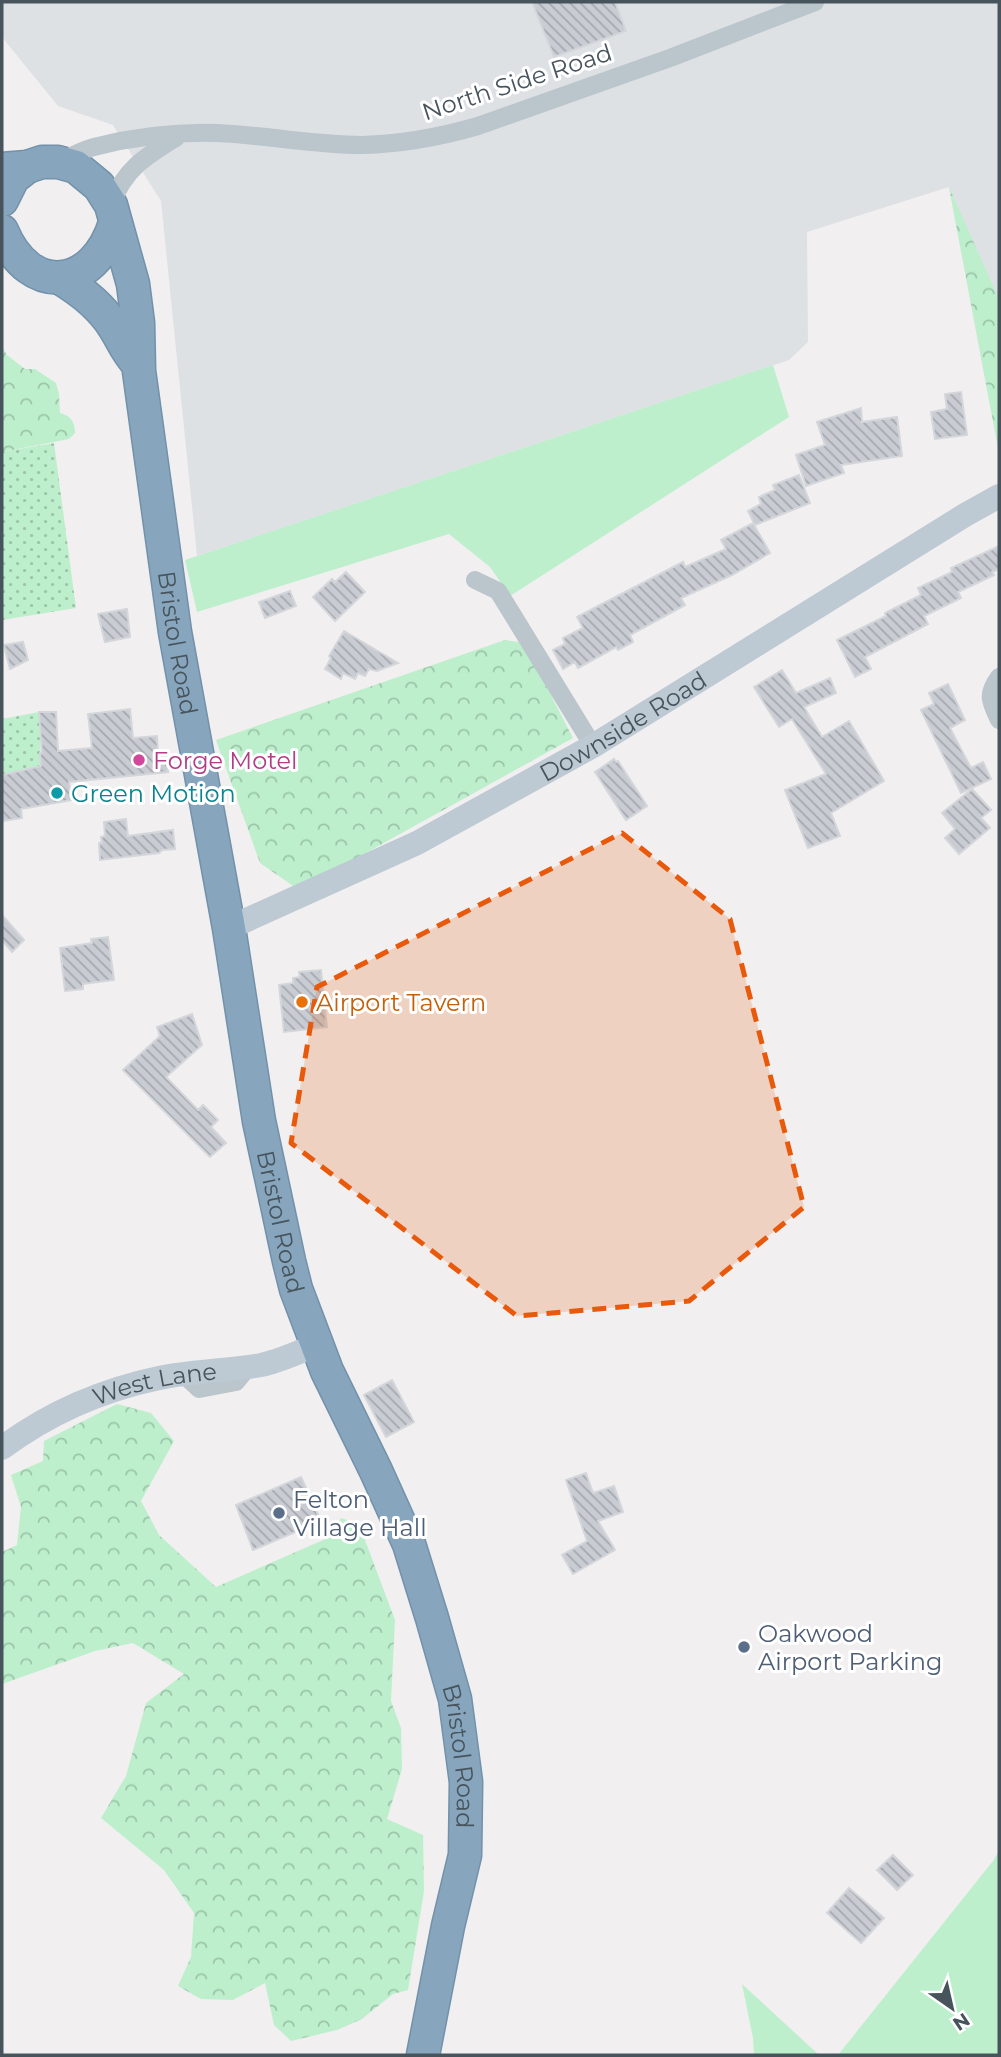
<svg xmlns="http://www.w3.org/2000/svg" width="1001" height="2057" font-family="Montserrat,sans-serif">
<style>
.airport{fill:#dee1e4}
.grass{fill:#bdefcc}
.forest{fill:url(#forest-crowns)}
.garden{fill:url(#garden-dots)}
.building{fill:url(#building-back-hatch);stroke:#d3d6da;stroke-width:2}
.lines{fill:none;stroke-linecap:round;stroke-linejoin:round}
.highway-casing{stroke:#7291aa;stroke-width:35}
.street{stroke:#bac5cc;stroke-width:18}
.secondary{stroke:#bdc9d3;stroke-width:24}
.highway{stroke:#87a6be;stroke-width:32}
.marked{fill:#e8590c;fill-opacity:0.2;stroke:#e8590c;stroke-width:5;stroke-dasharray:14 9;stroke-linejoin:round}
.hotel-dot{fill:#d1479c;stroke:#fff;stroke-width:2.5}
.culture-dot{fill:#0f9aa8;stroke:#fff;stroke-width:2.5}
.food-dot{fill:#e8710a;stroke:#fff;stroke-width:2.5}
.service-dot{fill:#5c6f8a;stroke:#fff;stroke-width:2.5}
.labels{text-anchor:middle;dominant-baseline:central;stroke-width:6;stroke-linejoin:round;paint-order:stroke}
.street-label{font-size:24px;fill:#47545c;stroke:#fff}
.hotel-label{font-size:24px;fill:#b23c85;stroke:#fff;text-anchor:start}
.culture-label{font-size:24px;fill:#0d838f;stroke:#fff;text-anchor:start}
.food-label{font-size:24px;fill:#c56008;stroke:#fff;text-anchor:start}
.service-label{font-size:24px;fill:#4e5e75;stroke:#fff;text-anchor:start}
</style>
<defs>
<pattern id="forest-crowns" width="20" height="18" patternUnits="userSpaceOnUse" patternTransform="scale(1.75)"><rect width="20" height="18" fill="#bdefcc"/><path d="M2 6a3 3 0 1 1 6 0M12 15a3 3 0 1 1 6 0" fill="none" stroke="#9bc4a9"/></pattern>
<pattern id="garden-dots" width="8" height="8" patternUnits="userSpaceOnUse" patternTransform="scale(1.75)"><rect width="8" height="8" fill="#bdefcc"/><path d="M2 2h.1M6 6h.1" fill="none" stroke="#9bc4a9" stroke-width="1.8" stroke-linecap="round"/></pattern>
<pattern id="building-back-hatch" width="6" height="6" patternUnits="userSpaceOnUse" patternTransform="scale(1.75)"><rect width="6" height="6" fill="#c9ccd2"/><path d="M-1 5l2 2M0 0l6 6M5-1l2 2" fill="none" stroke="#a5a8ae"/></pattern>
</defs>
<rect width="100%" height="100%" fill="#f1efef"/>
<!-- airport -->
<path class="airport" d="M2 2H999V453L949 187 807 232 808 342 789 360 197 556 161 201 113 125 58 106 2 37Z"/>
<!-- grass -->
<path class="grass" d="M773 365 789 417 510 596 490 567 449 534 197 612 185 560Z
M999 1851V2055H838L993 1861Z
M742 1984 819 2055H754L753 2038Z"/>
<!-- forest -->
<path class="forest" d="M949 187 999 299V453Z
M2 347 7 355 25 369H35L56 383 59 394 60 413C71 416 75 422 75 433L69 439 2 452Z
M505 640 524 643 573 738 299 890 260 863 216 740Z
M117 1404 151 1413 174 1441 141 1501 159 1535 216 1587 330 1537 341 1518 359 1524 395 1620 391 1701 401 1728 402 1769 387 1819 423 1835 424 1891 408 1990 393 1994 362 2019 337 2030 291 2041 274 2025 265 1983 233 2000 201 1999 178 1986 191 1957 194 1913 164 1870 101 1818 126 1776 146 1703 184 1674 133 1643 95 1651 2 1684V1552L17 1545 21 1507 11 1475 43 1461 44 1441Z"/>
<!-- garden -->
<path class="garden" d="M54 443 76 608 2 620V452Z
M39 712 41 767 2 775V719Z"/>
<!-- building -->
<path class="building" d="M532 2H615L626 31 554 57Z
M961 392 967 435 935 439 931 412 947 409 945 394Z
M861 408 862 422 897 417 902 456 841 465 844 473 806 486 796 455 825 445 817 422Z
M799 475 810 503 755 525 748 511 761 504 759 497 775 490 773 485Z
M753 523 770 553 732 575 681 598 685 605 630 635 633 642 618 650 616 647 578 668 575 662 563 669 553 650 565 644 563 638 583 628 577 617 683 562 685 567 726 549 721 540Z
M999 546V569L992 572 994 575 958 592 961 598 924 616 928 624 865 657 871 669 855 677 837 640 886 616 885 613 921 595 918 588 952 572 951 568Z
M346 572 365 592 335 621 313 597 332 579 335 582Z
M290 591 296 606 265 618 259 602Z
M127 609 130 637 105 642 98 614Z
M344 631 398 663 377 671 369 669 365 676 358 673 355 679 343 673 341 679 325 669 331 658 329 656Z
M23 642 28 660 10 669 4 645Z
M782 670 796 693 830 678 836 693 804 707 822 737 849 721 884 781 831 813 840 836 808 848 785 790 826 774 792 719 779 727 754 687Z
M948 684 965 720 950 728 971 768 983 762 991 779 961 793 921 710 934 704 929 693Z
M130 709 133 738 157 736 158 752 166 751 168 772 69 782 72 800 21 809 22 818 2 821V775L41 766 40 753H42L39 712H56L58 751 92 748 88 714Z
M614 759 616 762 618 761 647 806 626 820 595 772Z
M972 789 991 810 981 818 990 828 959 854 945 838 955 829 942 813Z
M126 819 128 836 173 830 175 849 162 850 159 853 100 860 99 843H102L101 837 105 836 104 822Z
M2 915 24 940 12 952 2 940Z
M108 937 114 980 83 984V989L65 991 60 948 92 943 91 939Z
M321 970 327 1027 284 1032 279 985 293 983V978L300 977 299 972Z
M192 1014 202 1045 166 1077 198 1110 203 1105 218 1120 211 1127 226 1143 210 1157 123 1070 160 1036 157 1027Z
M392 1380 414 1422 386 1437 364 1395Z
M586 1473 593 1493 614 1486 623 1512 598 1521 615 1550 573 1574 562 1555 587 1541 566 1480Z
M301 1477 321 1521 253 1550 236 1505Z
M893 1855 913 1875 897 1890 877 1870Z
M849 1888 884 1918 861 1943 827 1913Z"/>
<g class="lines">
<!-- highway casing -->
<g class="highway-casing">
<g id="highway">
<path id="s3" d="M2 169 27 167 42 162H58L76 167 99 186 111 205 133 284 138 323 139 371 175 632 229 928 259 1121 289 1261 296 1289 327 1371 376 1471 409 1544 432 1618 455 1699 466 1782 465 1855 448 1926 423 2055"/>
<path d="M2 200 13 178 27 167"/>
<path d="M2 231C30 298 94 290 115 223"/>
<path d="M60 278C80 290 101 306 114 327 123 341 126 351 138 364"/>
</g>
</g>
<!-- street -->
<path class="street" d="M59 161C71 157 82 150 94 147 133 137 177 132 217 133 265 135 313 145 362 145 401 144 440 137 478 126L670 58 815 2
M111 205C124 169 146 156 177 137
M475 580 498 591 593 746
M999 677C986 695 990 701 999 720
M184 1375 199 1389 236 1382 249 1366"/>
<!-- secondary -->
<g class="secondary">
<path id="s1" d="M229 928 417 843 593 746 965 515 999 496"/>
<path id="s2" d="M2 1448C49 1413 102 1390 159 1378 192 1371 227 1371 261 1365 280 1361 298 1352 317 1345"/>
</g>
<!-- highway -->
<use href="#highway" class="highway"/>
</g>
<!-- marked area -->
<path class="marked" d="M622 833 730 919 804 1207 689 1301 517 1316 291 1143 317 987Z"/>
<!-- markers -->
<circle class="hotel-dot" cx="139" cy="760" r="7"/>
<circle class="culture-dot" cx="57" cy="793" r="7"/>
<circle class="food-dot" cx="302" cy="1002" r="7"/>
<g class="service-dot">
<circle cx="279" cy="1513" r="7"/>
<circle cx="744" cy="1647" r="7"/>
</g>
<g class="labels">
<!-- street labels -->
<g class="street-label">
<text transform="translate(517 82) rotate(-18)">North Side Road</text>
<text stroke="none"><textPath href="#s3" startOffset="572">Bristol Road</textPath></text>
<text stroke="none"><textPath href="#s1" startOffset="443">Downside Road</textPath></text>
<text stroke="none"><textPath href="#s3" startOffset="1160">Bristol Road</textPath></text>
<text stroke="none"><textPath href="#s2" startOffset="168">West Lane</textPath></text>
<text stroke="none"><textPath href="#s3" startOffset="1727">Bristol Road</textPath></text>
</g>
<!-- hotel labels -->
<g class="hotel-label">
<text x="153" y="760">Forge Motel</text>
</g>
<!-- culture labels -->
<g class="culture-label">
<text x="71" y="793">Green Motion</text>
</g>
<!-- food labels -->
<g class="food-label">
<text x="316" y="1002">Airport Tavern</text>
</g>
<!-- service labels -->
<g class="service-label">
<text x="293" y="1499">Felton<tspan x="293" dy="28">Village Hall</tspan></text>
<text x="758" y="1633">Oakwood<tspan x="758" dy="28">Airport Parking</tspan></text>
</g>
</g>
<!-- border -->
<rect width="1001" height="2057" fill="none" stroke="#47545c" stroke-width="7"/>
<!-- north arrow -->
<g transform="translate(952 2008) rotate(146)" stroke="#ffffff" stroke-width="5" paint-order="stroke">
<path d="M0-5L12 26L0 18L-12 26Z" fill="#47545c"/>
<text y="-10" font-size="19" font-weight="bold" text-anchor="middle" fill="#47545c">N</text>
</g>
</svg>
